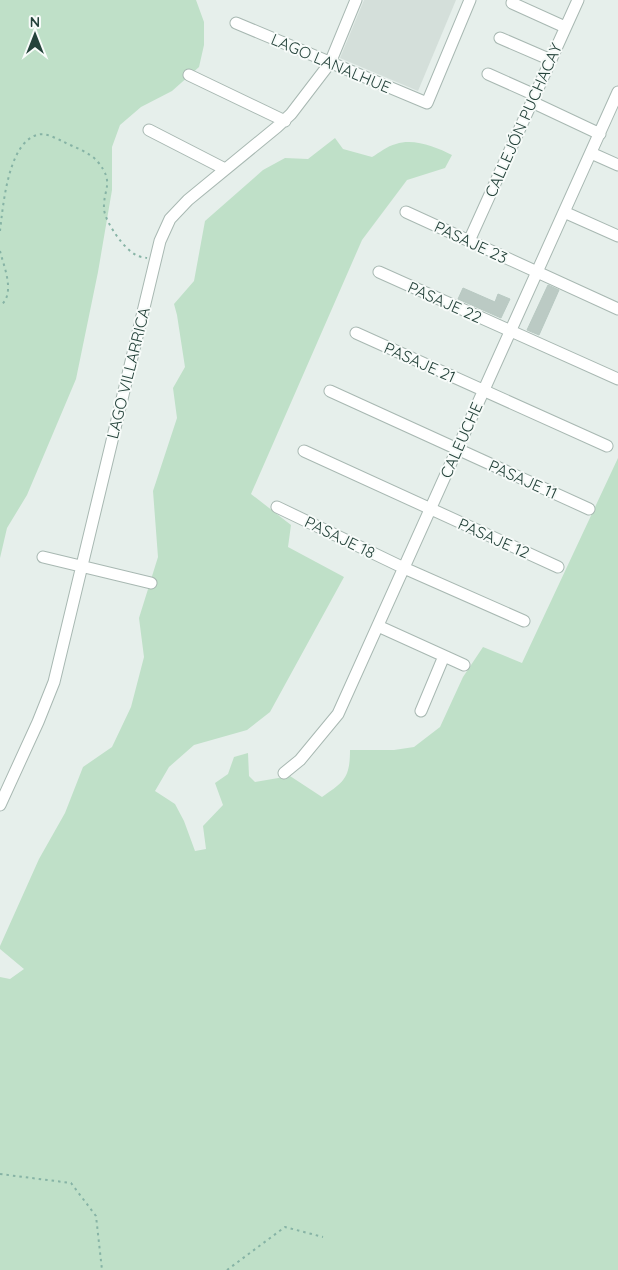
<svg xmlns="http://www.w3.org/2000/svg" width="618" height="1270" font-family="Quicksand,sans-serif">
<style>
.built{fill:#d4dfda}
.green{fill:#bfe0c8}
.building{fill:#bbcac4;stroke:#b8c9c2}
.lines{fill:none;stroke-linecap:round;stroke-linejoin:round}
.minor-casing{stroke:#a8b8b2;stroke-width:13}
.path{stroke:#86b3a5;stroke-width:2;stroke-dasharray:2.5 4;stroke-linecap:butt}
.minor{stroke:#fff;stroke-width:11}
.labels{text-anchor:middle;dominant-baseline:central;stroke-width:4;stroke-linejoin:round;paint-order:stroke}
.street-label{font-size:16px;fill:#24423a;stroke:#f7fbf9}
</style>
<rect width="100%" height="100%" fill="#e6efeb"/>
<!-- built -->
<path class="built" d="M364 0H456L418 91 340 58Z"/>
<!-- green -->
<path class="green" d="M0 0H196L204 22V45L199 67 172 91 141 107 120 125 112 147V190L98 272 76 379 27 495 7 528 0 558Z
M335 138 343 149 372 157C379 153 387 146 396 144 414 138 436 147 452 155L445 168 407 180 362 240 251 494 291 525 288 547 344 577 270 712 247 730 194 745 169 767 155 791 175 804 184 821 195 851 206 849 203 826 223 805 215 783 228 774 234 757 248 753 249 776 255 782 290 776 322 797C344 782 350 778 350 750H394L414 747 440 727 463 677 483 647 522 663 618 458V1270H0V977L10 979 24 969 0 949V946L39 859 65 813 83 767 112 747 131 707 144 657 139 618 158 557 153 491 177 418 173 388 185 367 177 315 174 304 194 281 205 221 263 170 285 158 308 159Z"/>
<!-- building -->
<path class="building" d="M548 285 559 290 539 335 527 330Z
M463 288 495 302 498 294 510 299 501 318 458 299Z"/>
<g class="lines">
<!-- minor casing -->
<g class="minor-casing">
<path id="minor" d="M512 3 565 27
M236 23 427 103 470 0
M500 38 551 60
M488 74 535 95
M189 75 285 121
M532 102 600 134
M149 130 225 169
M591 153 618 165
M406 212 618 309
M564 212 618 236
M469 241 578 0
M379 272 618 379
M356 333 607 446
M330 391 589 509
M304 451 558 567
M277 507 404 568 524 621
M43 557 151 583
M378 626 464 665
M421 711 444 656
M284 773 300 760 338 714 618 92
M0 805 38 722 54 682 160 241 170 219 188 200 277 127 291 114 330 63 356 0"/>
</g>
<!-- path -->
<path class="path" d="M0 231C3 206 8 143 37 135 45 132 55 138 62 141 73 147 90 152 98 162 115 183 103 189 104 209 105 222 124 249 136 255 139 257 143 257 147 258
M0 251C4 267 16 294 0 306
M0 1174 71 1183 96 1216 102 1270
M227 1270 285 1227 323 1237"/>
<!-- minor -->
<use href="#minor" class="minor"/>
</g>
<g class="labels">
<!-- street labels -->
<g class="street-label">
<text transform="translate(331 63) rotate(23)">LAGO LANALHUE</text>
<text transform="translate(523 120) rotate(-66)">CALLEJÓN PUCHACAY</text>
<text transform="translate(471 242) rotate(25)">PASAJE 23</text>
<text transform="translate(445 302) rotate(24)">PASAJE 22</text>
<text transform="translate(420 362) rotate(24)">PASAJE 21</text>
<text transform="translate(128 373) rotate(-76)">LAGO VILLARRICA</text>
<text transform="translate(461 440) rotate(-66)">CALEUCHE</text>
<text transform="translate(523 479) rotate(24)">PASAJE 11</text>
<text transform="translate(340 537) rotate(26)">PASAJE 18</text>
<text transform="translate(494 538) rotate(24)">PASAJE 12</text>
</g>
</g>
<!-- north arrow -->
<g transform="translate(35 35)" stroke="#f7fbf9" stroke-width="4" paint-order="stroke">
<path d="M0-4L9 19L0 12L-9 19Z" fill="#24423a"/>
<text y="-8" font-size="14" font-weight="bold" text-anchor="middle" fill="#24423a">N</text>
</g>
</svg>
